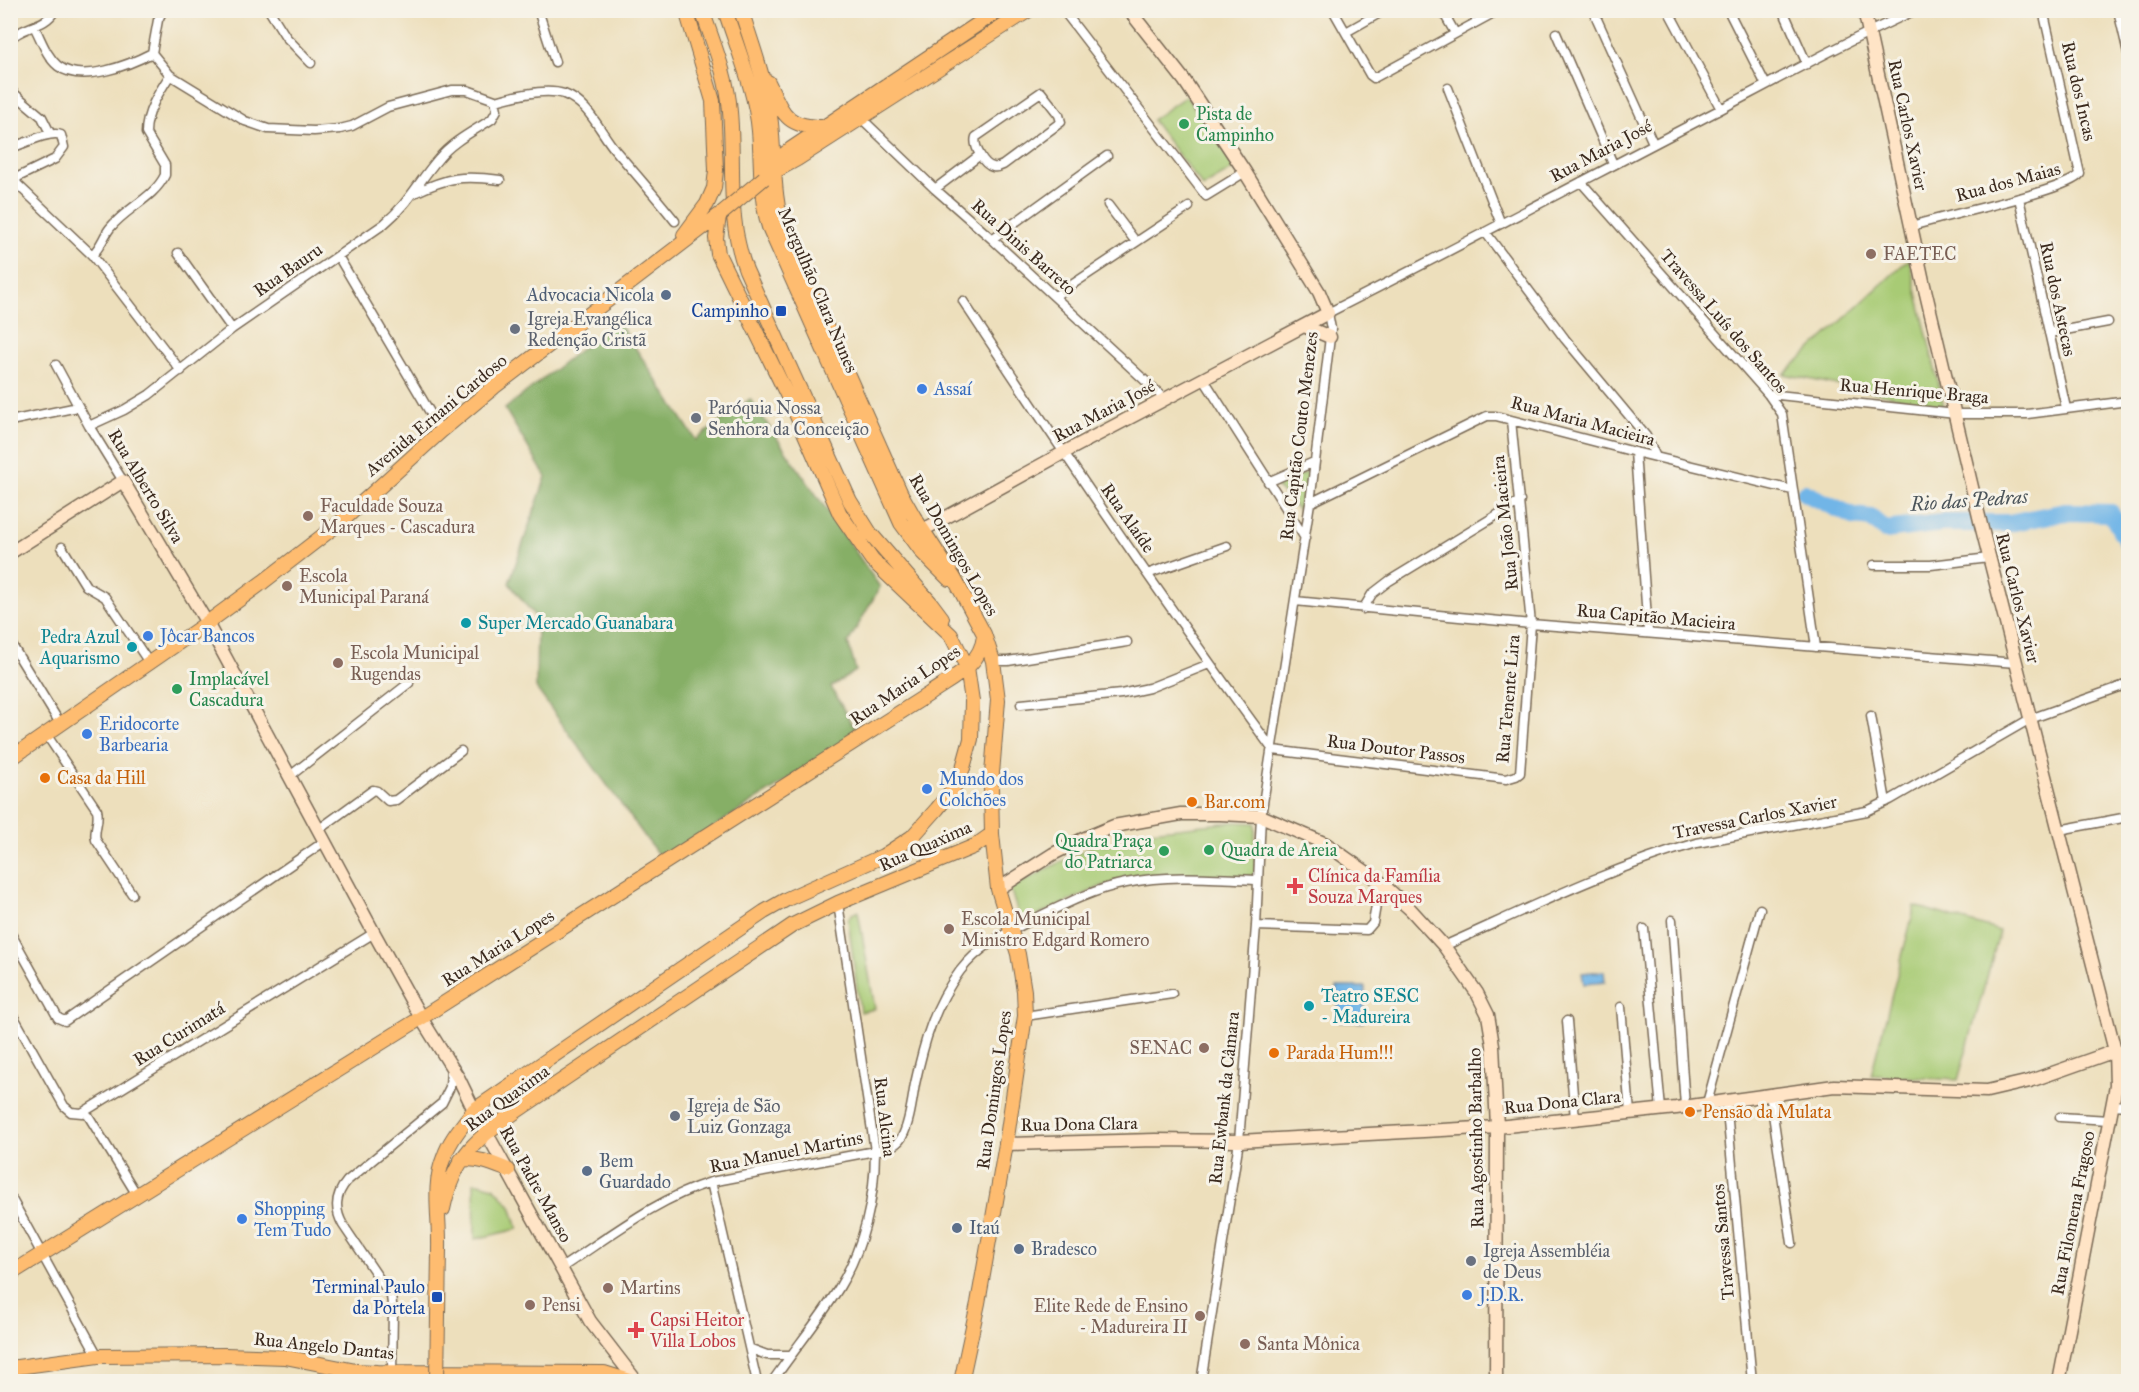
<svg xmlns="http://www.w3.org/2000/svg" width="2139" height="1392" font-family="'IM FELL Great Primer',serif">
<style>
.green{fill:#a8cb75;stroke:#727a4a;stroke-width:1.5}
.forest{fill:#86af66;stroke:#606c42;stroke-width:1.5}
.water{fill:#71b5e7;stroke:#567082;stroke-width:1.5}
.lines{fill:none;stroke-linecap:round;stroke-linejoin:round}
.stream{stroke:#71b5e7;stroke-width:3}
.river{stroke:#71b5e7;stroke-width:18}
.street-casing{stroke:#796955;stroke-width:11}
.secondary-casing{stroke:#796955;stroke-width:15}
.primary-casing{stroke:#796955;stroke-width:16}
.street{stroke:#fff;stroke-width:8}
.secondary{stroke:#ffe4c6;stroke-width:12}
.primary{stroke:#febc70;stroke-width:14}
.primary-bridge-casing{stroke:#796955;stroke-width:16;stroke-linecap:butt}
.primary-bridge{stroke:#febc70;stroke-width:14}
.leisure-dot{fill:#2e9e5b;stroke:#f7f3e8;stroke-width:2}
.education-dot{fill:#8d6e63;stroke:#f7f3e8;stroke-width:2}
.service-dot{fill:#5c6f8a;stroke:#f7f3e8;stroke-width:2}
.transit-dot{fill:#1a4fb4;stroke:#f7f3e8;stroke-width:2}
.worship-dot{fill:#6b7280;stroke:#f7f3e8;stroke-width:2}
.shop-dot{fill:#3f7fe0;stroke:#f7f3e8;stroke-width:2}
.culture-dot{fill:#0f9aa8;stroke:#f7f3e8;stroke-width:2}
.food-dot{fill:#e8710a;stroke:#f7f3e8;stroke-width:2}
.health-dot{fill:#e0444e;stroke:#f7f3e8;stroke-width:2}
.labels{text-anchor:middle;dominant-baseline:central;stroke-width:6;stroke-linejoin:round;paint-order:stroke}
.street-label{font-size:18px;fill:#3b2a1e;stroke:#f7f3e8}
.leisure-label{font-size:18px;fill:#27864d;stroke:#f7f3e8;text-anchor:start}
.education-label{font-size:18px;fill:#785e54;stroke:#f7f3e8;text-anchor:start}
.service-label{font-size:18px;fill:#4e5e75;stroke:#f7f3e8;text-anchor:start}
.transit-label{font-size:18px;fill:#164399;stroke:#f7f3e8;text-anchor:end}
.worship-label{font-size:18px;fill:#5b616d;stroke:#f7f3e8;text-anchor:start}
.shop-label{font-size:18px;fill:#366cbe;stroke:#f7f3e8;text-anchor:start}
.culture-label{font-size:18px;fill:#0d838f;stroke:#f7f3e8;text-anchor:start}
.food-label{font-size:18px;fill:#c56008;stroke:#f7f3e8;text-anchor:start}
.health-label{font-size:18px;fill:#be3a42;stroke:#f7f3e8;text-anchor:start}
.water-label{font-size:20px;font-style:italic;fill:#4b545a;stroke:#f7f3e8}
</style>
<rect width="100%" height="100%" fill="#f7f3e8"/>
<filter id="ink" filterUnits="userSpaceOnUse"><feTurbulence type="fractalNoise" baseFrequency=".0167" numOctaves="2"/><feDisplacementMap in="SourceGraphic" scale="12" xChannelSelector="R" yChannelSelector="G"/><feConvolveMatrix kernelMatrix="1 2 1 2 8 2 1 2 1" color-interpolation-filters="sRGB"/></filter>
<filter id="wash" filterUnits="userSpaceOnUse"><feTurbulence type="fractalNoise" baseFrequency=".008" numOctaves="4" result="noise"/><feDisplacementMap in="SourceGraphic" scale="24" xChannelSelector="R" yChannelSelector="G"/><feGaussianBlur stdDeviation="1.35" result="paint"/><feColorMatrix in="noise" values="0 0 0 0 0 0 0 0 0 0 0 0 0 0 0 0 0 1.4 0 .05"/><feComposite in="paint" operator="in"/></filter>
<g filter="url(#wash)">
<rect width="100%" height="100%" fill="#eddfbc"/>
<!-- green -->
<path class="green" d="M1186 96 1237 167 1203 187 1152 120Z
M1909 259 1944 407 1784 374Z
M1310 471 1303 515 1276 486Z
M1232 822 1255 823V876H1143L1124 879 1100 887 1021 923 1010 888 1102 841 1103 845C1115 841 1144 837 1151 831Z
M1915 906 2000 931 1958 1080 1871 1075Z
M858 911 875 1009 860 1012 848 919 852 914Z
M474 1182 494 1187 511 1206 518 1229 475 1239Z"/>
<!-- forest -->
<path class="forest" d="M617 320 696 440 750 399 880 587 848 643 856 671 831 687 858 735 662 860 536 688 537 619 509 583 546 477 505 409Z"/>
<!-- water -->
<path class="water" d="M1604 971 1605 982 1584 984 1582 973Z
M1337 987H1365L1363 1022H1339Z"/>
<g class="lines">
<!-- stream -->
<path class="stream" d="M2125 10 2128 22"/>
<!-- river -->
<path class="river" d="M1805 493 1853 516 1871 518 1885 530 1942 523H2009L2065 512 2111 513 2128 543"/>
</g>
</g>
<g filter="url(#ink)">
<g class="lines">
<!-- street casing -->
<g class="street-casing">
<path id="street" d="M269 10 286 37 311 63
M538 10 555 62
M1063 10 1206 196 1245 172
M1333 10 1370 75 1374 78 1499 10
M1442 10 1455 33
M1668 10 1721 109
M1728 10 1766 85
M1783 10 1807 64
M2118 10 2128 53
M1596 17 1653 143
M34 26C41 39 46 56 58 66 82 84 129 65 152 53
M1346 32 1385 10
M1556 33 1613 164
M10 39C24 25 45 28 55 10
M1448 88 1501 224
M10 90 42 117 50 133
M1041 92 1059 115 1061 122 1003 165C1001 166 996 168 993 167 983 165 973 145 976 137Z
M496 101C513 96 546 88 564 94 590 104 599 131 616 151 636 174 656 197 675 221
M861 118 935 189 992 239 1165 399
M10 148C24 144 50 130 61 135L64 147 55 159 18 177 16 180 17 184 92 255 181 371
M1581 182 1768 394 1782 414 1816 647
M935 189 980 155
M414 193C449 177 462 175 500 180
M2019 198 2066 408
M1108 205 1136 242
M1912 226C1940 216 2068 191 2080 174L2043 10
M1486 233 1565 339 1646 436 1656 457
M992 239 1107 156
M178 253 232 329
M92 255C101 247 103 237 110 228 126 208 154 198 165 175V165L146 133C146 112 159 92 170 75
M338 256 441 431
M1055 296 1189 207
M963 301C1063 453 1165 604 1273 750L1506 779 1516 776 1520 773 1531 624 1511 420
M2049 333 2108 322
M56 365 89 426 123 481
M1203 378 1305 538
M1768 394 1956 414H2027L2128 401
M10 421 78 407
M89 426 124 410 149 395 232 329 384 224C410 202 418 182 439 158 453 141 474 131 492 119L497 110 495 100 467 90H452L388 107 352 126 340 129 314 131 268 129 245 121 170 75 152 53 158 20 163 10
M1635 452 1648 632
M1268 482 1314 462
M1310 503 1487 416H1496L1635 452 1792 490
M62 547 86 586 105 597 150 664
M1874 565H1931L1989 558
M1147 574 1227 546
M1295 601 1531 624 2016 663
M1363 609 1372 594 1389 581 1520 501
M10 642 61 725
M993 661H1008L1127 642
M1021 704 1121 694 1149 688 1209 664
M1871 716 1886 802
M46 734 97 810C100 821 93 830 96 840L132 894
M290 776 409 683
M318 830 373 790 377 791 388 801 396 800 461 751
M2059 830 2128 817
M1672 920 1685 1106
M1256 926 1367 930 1373 923 1380 882
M1644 929 1661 1109
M10 932 58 1018 65 1021 325 841
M1444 946C1527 909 1609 868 1697 843L1867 811 1890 800 2030 719 2128 684
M1621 1007 1630 1113
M10 1010 64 1106 71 1112 82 1113 374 933
M1025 1016 1172 994
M1567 1021 1575 1119
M1770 1094 1792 1243
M1726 1100 1752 1382
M1707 1103 1760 909
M2112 1105 2128 1106
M86 1112 137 1195
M2060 1117 2109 1120
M711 1182 757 1382
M10 1196 98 1356
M561 1268C609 1237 656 1199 711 1182L875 1151C885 1149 896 1147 902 1137 910 1122 912 1101 915 1084 924 1042 934 1006 960 971 979 946 1006 933 1034 919 1063 905 1094 889 1126 883 1169 874 1214 878 1258 880
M751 1349 767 1355H791
M392 1372 393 1312 391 1296 343 1225C334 1209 335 1195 347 1181L442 1103 450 1087 451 1067
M772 1382C794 1350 819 1320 839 1288 864 1247 875 1198 875 1151L838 903
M1201 1382 1239 1141 1256 926 1261 816 1310 503 1331 329 1328 313C1460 246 1590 177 1721 109 1785 75 1849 40 1916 10"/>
</g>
<!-- secondary casing -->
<g class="secondary-casing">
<path id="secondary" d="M1864 10 1923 281 1981 525 2115 1051 2116 1086 2059 1382
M1304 326 1330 337
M923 530 1063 453 1328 313 1319 292 1245 172 1184 80 1129 10
M10 553 123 481 207 623 374 933 421 1018 459 1079 474 1110 590 1321 637 1382
M998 889 1053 854 1083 839 1114 826 1181 814H1220L1261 816 1326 844 1380 882 1411 910 1444 946 1477 993 1488 1015 1493 1045 1497 1127 1496 1382
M1006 1144 1155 1140 1239 1141 1497 1127 1676 1108 1834 1086 1987 1091 2030 1081 2115 1051"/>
</g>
<!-- primary casing -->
<g class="primary-casing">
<path id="primary" d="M702 10C713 43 728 78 730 112 735 166 726 218 746 270L850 501 870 533 930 602 942 618
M725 10C737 48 756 92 759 131 762 164 759 195 769 227L901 523 923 553 949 579
M741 10C753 47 767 85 771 123 775 160 772 198 785 234L901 494 914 517 954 578 984 634 993 661 998 700 991 786 992 834 998 889 1018 954 1024 991 1025 1016 1006 1144 978 1303 961 1382
M768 82C783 113 785 127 823 127
M775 170 782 156 791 149 999 10
M768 175 797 159 1029 10
M684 235 707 204 714 188 716 170 713 101 686 10
M10 759 207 623 263 582 342 521 441 431 494 387 722 213
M461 1160C478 1157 493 1164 508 1170
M443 1209C455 1152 479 1137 524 1106L793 925 838 903 975 846 992 834
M439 1249C440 1218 432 1185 444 1157 450 1139 463 1125 474 1110L764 912 787 899 883 856 912 837 937 809 953 789 963 768 971 739 972 701 967 667 951 635 872 560 840 514 794 409 718 254 716 238 719 216
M10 1274 421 1018 929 694C950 679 981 666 984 636
M10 1368 98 1356 226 1355 285 1357 356 1371 377 1372 604 1373 633 1382"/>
</g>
<!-- street -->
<use href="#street" class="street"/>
<!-- secondary -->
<use href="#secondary" class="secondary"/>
<!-- primary -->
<use href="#primary" class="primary"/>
<!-- primary-bridge casing -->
<g class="primary-bridge-casing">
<path id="primary-bridge" d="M722 213 764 178
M437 1382 439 1249"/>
</g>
<!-- primary-bridge -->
<use href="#primary-bridge" class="primary-bridge"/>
</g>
</g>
<!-- markers -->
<g class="leisure-dot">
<circle cx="1184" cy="124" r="6"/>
<circle cx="177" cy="689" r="6"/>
<circle cx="1209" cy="850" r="6"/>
<circle cx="1164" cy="851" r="6"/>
</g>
<g class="education-dot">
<circle cx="1871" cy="254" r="6"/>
<circle cx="308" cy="516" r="6"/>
<circle cx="287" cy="586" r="6"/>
<circle cx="338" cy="663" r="6"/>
<circle cx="949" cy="929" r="6"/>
<circle cx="1204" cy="1048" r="6"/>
<circle cx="608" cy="1288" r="6"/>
<circle cx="530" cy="1305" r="6"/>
<circle cx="1200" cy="1316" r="6"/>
<circle cx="1245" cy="1344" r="6"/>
</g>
<g class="service-dot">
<circle cx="666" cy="295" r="6"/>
<circle cx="587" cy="1171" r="6"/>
<circle cx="957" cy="1228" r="6"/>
<circle cx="1019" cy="1249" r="6"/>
</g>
<g class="transit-dot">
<rect x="775" y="305" width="12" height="12" rx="3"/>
<rect x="431" y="1291" width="12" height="12" rx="3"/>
</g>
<g class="worship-dot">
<circle cx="515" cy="329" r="6"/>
<circle cx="696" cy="418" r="6"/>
<circle cx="675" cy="1116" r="6"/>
<circle cx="1471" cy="1261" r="6"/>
</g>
<g class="shop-dot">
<circle cx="922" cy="389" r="6"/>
<circle cx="148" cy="636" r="6"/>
<circle cx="87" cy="734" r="6"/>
<circle cx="927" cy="789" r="6"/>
<circle cx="242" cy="1219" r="6"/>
<circle cx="1467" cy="1295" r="6"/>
</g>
<g class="culture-dot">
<circle cx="466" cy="623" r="6"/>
<circle cx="132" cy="647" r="6"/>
<circle cx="1309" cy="1006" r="6"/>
</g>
<g class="food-dot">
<circle cx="45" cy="778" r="6"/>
<circle cx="1192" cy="802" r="6"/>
<circle cx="1274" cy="1053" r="6"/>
<circle cx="1690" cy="1112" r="6"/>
</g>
<g class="health-dot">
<path d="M1292 877h6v6h6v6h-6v6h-6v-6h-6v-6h6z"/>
<path d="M633 1321h6v6h6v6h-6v6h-6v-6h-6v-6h6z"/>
</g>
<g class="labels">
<!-- street labels -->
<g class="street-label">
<text transform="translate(2079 91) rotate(77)">Rua dos Incas</text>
<text transform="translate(1908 125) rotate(78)">Rua Carlos Xavier</text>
<text transform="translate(1601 151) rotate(-28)">Rua Maria José</text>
<text transform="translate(2008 182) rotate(-15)">Rua dos Maias</text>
<text transform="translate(1024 247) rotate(42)">Rua Dinis Barreto</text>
<text transform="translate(288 270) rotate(-35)">Rua Bauru</text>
<text transform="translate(818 290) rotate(67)">Mergulhão Clara Nunes</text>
<text transform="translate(2058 299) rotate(78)">Rua dos Astecas</text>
<text transform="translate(1724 321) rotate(49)">Travessa Luís dos Santos</text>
<text transform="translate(1914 391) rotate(5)">Rua Henrique Braga</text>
<text transform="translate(1104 411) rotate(-28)">Rua Maria José</text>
<text transform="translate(436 415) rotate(-40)">Avenida Ernani Cardoso</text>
<text transform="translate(1583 421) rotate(15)">Rua Maria Macieira</text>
<text transform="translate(1299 436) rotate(-83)">Rua Capitão Couto Menezes</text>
<text transform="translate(146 486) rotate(59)">Rua Alberto Silva</text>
<text transform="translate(1128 518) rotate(55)">Rua Alaíde</text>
<text transform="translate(1505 523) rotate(-96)">Rua João Macieira</text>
<text transform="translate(954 545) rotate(60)">Rua Domingos Lopes</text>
<text transform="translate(2018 598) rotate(76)">Rua Carlos Xavier</text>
<text transform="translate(1656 617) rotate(5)">Rua Capitão Macieira</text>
<text transform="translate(905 685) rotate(-34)">Rua Maria Lopes</text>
<text transform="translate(1508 699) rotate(-85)">Rua Tenente Lira</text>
<text transform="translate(1396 749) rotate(7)">Rua Doutor Passos</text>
<text transform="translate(1755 817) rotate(-11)">Travessa Carlos Xavier</text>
<text transform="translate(925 846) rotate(-24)">Rua Quaxima</text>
<text transform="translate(498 948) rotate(-32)">Rua Maria Lopes</text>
<text transform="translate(179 1034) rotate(-32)">Rua Curimatá</text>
<text transform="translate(994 1090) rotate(-82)">Rua Domingos Lopes</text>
<text transform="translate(507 1098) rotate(-36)">Rua Quaxima</text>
<text transform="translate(1224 1098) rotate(-84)">Rua Ewbank da Câmara</text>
<text transform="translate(1562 1102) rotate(-6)">Rua Dona Clara</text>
<text transform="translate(885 1117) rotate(83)">Rua Alcina</text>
<text transform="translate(1079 1124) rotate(-1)">Rua Dona Clara</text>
<text transform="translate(1476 1138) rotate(-91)">Rua Agostinho Barbalho</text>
<text transform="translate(786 1152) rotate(-11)">Rua Manuel Martins</text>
<text transform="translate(536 1184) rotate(61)">Rua Padre Manso</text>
<text transform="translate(2073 1213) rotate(-79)">Rua Filomena Fragoso</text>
<text transform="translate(1723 1242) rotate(-95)">Travessa Santos</text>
<text transform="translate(324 1346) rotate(6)">Rua Angelo Dantas</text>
</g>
<!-- leisure labels -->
<g class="leisure-label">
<text x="1196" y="114">Pista de<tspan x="1196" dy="21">Campinho</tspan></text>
<text x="189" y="679">Implacável<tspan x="189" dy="21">Cascadura</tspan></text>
<text x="1152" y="841" text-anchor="end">Quadra Praça<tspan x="1152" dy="21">do Patriarca</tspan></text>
<text x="1221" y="850">Quadra de Areia</text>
</g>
<!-- education labels -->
<g class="education-label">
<text x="1883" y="254">FAETEC</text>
<text x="320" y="506">Faculdade Souza<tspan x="320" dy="21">Marques - Cascadura</tspan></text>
<text x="299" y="576">Escola<tspan x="299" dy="21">Municipal Paraná</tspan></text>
<text x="350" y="653">Escola Municipal<tspan x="350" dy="21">Rugendas</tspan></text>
<text x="961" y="919">Escola Municipal<tspan x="961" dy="21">Ministro Edgard Romero</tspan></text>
<text x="1192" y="1048" text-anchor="end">SENAC</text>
<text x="620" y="1288">Martins</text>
<text x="542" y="1305">Pensi</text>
<text x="1188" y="1306" text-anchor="end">Elite Rede de Ensino<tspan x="1188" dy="21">- Madureira II</tspan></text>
<text x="1257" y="1344">Santa Mônica</text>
</g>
<!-- service labels -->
<g class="service-label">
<text x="654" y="295" text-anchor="end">Advocacia Nicola</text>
<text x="599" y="1161">Bem<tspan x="599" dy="21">Guardado</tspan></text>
<text x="969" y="1228">Itaú</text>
<text x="1031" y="1249">Bradesco</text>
</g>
<!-- transit labels -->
<g class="transit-label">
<text x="769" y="311">Campinho</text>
<text x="425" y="1287">Terminal Paulo<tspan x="425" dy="21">da Portela</tspan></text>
</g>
<!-- worship labels -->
<g class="worship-label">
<text x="527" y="319">Igreja Evangélica<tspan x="527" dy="21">Redenção Cristã</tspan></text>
<text x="708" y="408">Paróquia Nossa<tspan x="708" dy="21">Senhora da Conceição</tspan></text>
<text x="687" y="1106">Igreja de São<tspan x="687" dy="21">Luiz Gonzaga</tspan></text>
<text x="1483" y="1251">Igreja Assembléia<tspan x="1483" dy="21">de Deus</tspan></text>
</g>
<!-- shop labels -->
<g class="shop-label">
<text x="934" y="389">Assaí</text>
<text x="160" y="636">Jôcar Bancos</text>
<text x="99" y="724">Eridocorte<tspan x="99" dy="21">Barbearia</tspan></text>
<text x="939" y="779">Mundo dos<tspan x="939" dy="21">Colchões</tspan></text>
<text x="254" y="1209">Shopping<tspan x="254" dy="21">Tem Tudo</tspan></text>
<text x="1479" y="1295">J.D.R.</text>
</g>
<!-- culture labels -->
<g class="culture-label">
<text x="478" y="623">Super Mercado Guanabara</text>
<text x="120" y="637" text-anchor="end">Pedra Azul<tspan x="120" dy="21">Aquarismo</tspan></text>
<text x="1321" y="996">Teatro SESC<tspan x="1321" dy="21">- Madureira</tspan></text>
</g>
<!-- food labels -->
<g class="food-label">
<text x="57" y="778">Casa da Hill</text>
<text x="1204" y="802">Bar.com</text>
<text x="1286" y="1053">Parada Hum!!!</text>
<text x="1702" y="1112">Pensão da Mulata</text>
</g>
<!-- health labels -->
<g class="health-label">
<text x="1308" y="876">Clínica da Família<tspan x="1308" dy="21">Souza Marques</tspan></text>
<text x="650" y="1320">Capsi Heitor<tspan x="650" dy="21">Villa Lobos</tspan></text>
</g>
<!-- water labels -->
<g class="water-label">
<text transform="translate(1969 500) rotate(-4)">Rio das Pedras</text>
</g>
</g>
<!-- margin -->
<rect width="2139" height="1392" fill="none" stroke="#f7f3e8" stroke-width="36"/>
</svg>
